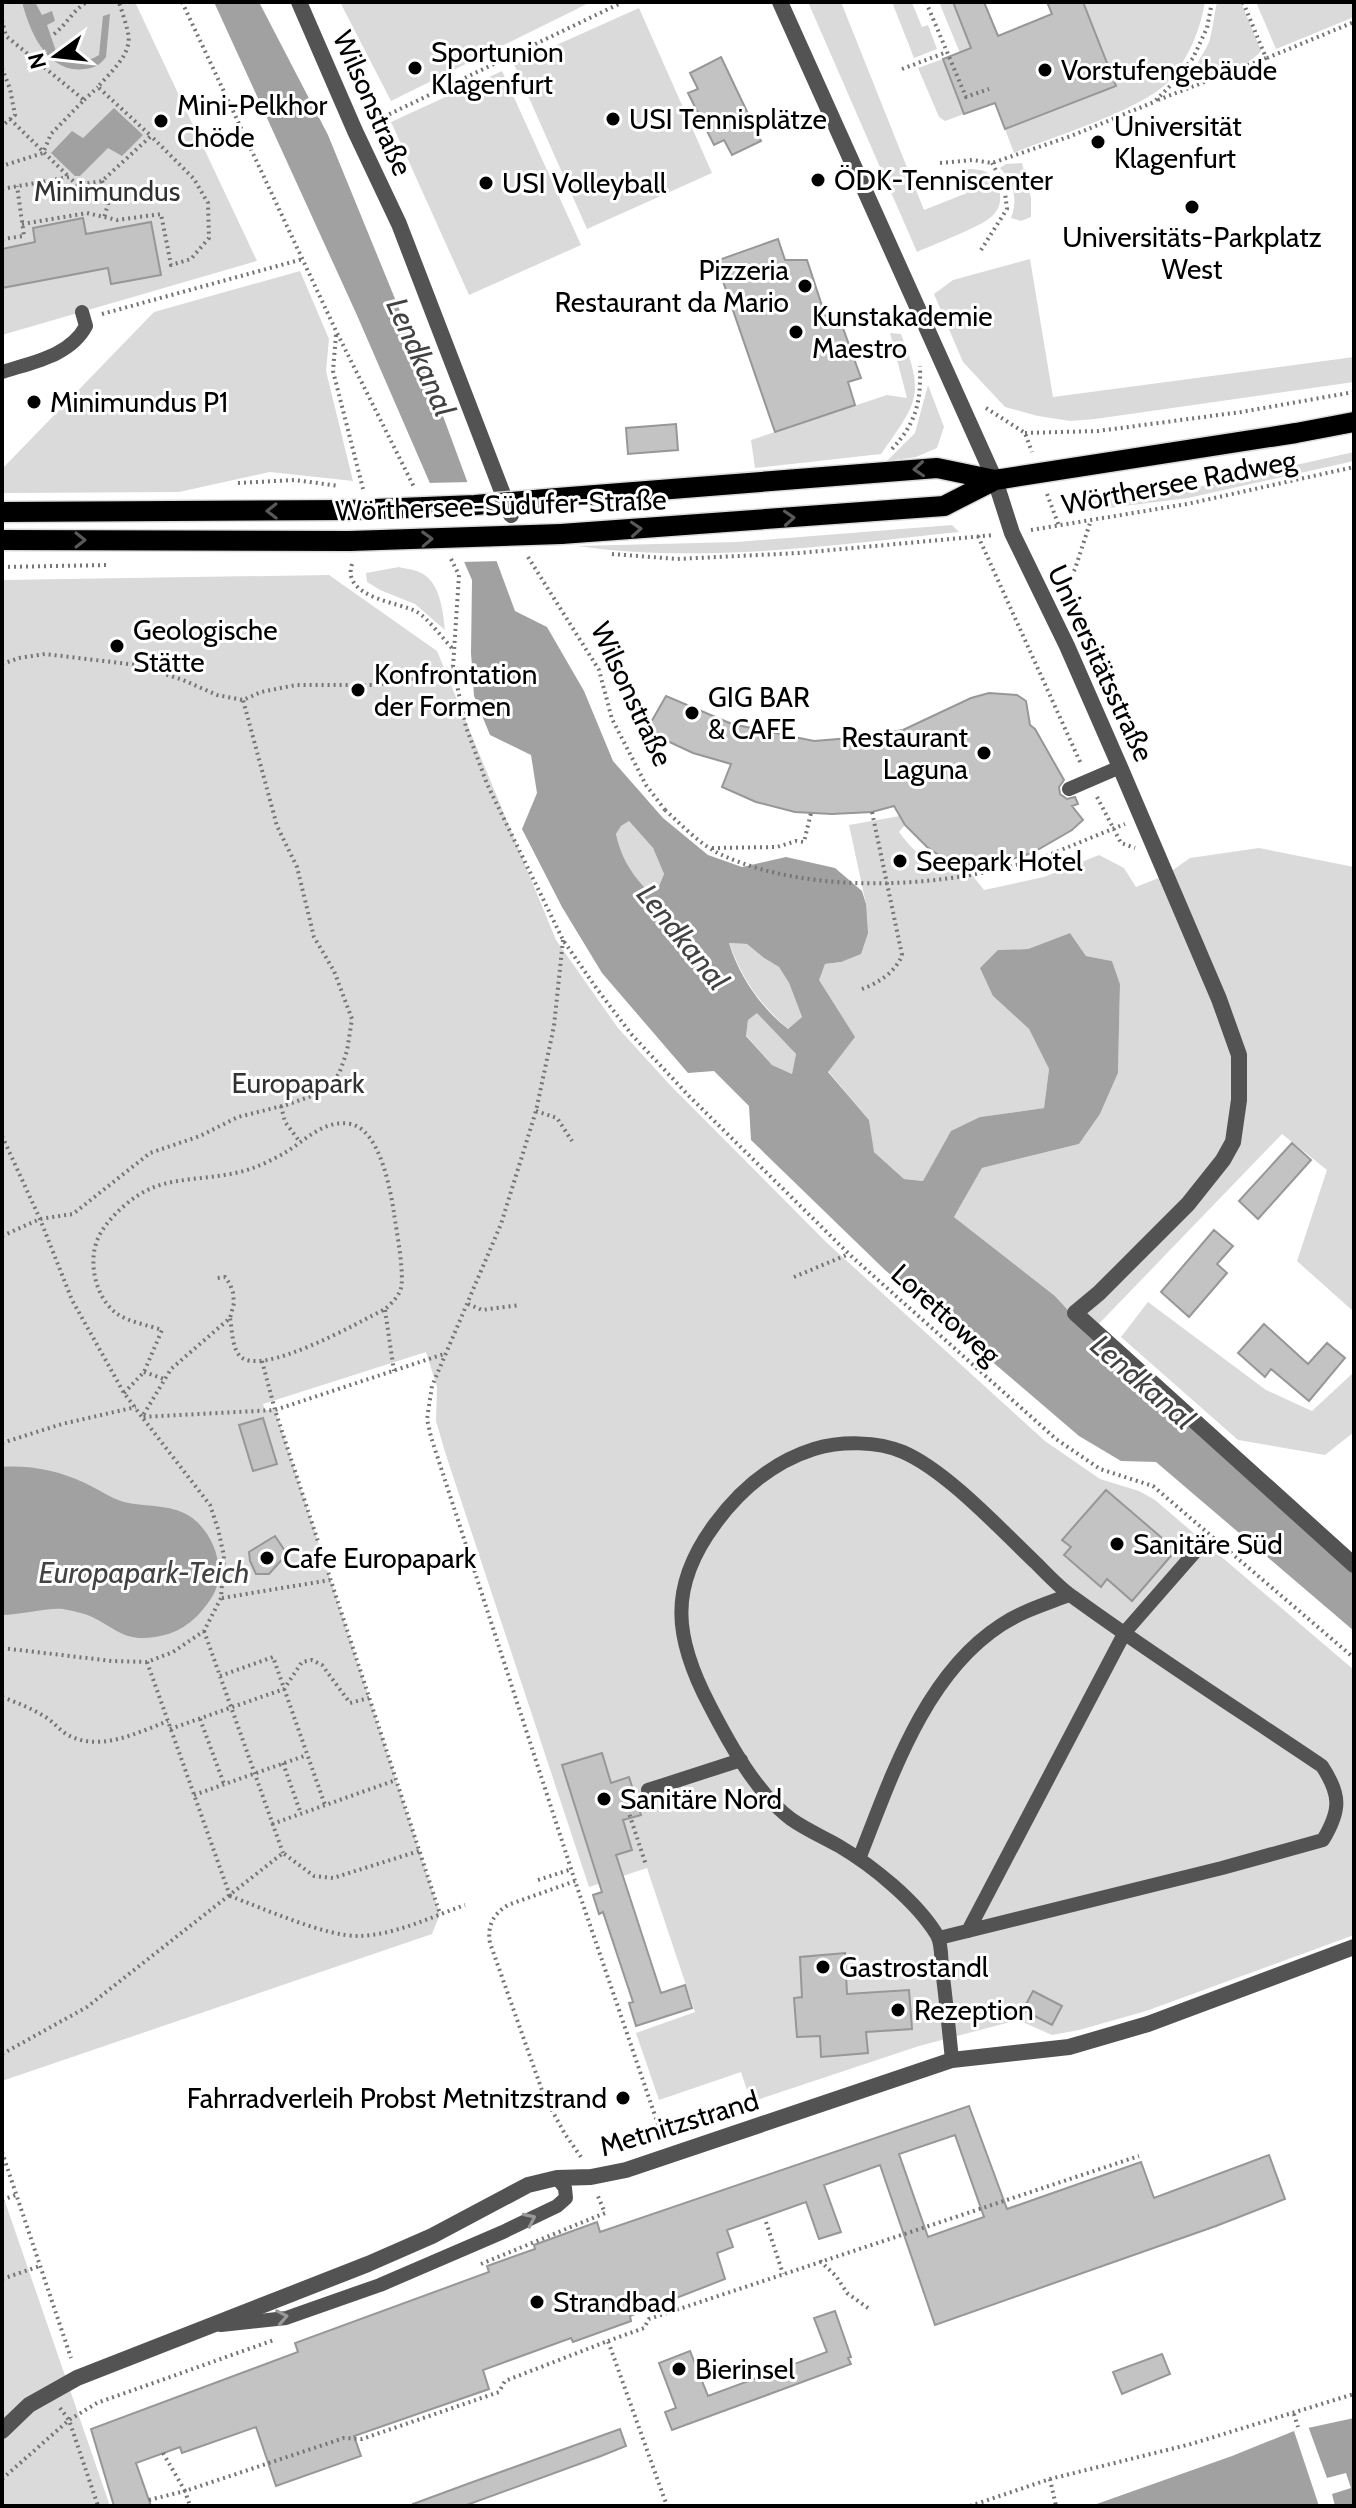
<svg xmlns="http://www.w3.org/2000/svg" width="1356" height="2508" font-family="Cabin,sans-serif">
<style>
.green{fill:#dadada}
.water{fill:#a1a1a1;fill-rule:evenodd}
.pier{fill:#fff}
.building{fill:#c3c3c3;stroke:#979797;stroke-width:2;fill-rule:evenodd}
.lines{fill:none;stroke-linecap:round;stroke-linejoin:round}
.primary-casing{stroke:#dbdbdb;stroke-width:23}
.path{stroke:#757575;stroke-width:4;stroke-dasharray:2 4;stroke-linecap:butt}
.service{stroke:#535353;stroke-width:14}
.minor{stroke:#535353;stroke-width:16}
.primary{stroke:#000;stroke-width:20}
.primary-bridge-casing{stroke:#dbdbdb;stroke-width:23;stroke-linecap:butt}
.path-bridge{stroke:#757575;stroke-width:4;stroke-dasharray:2 4;stroke-linecap:butt}
.primary-bridge{stroke:#000;stroke-width:20}
.oneway{stroke:#595959}
.oneway2{stroke:#989898}
.poi-dot{fill:#000;stroke:#fff;stroke-width:3}
.labels{text-anchor:middle;dominant-baseline:central;stroke-width:6;stroke-linejoin:round;paint-order:stroke}
.poi-label{font-size:28px;fill:#000;stroke:#fff;text-anchor:start}
.street-label{font-size:28px;fill:#000;stroke:#fff}
.park-label{font-size:28px;fill:#313131;stroke:#fff}
.water-label{font-size:30px;font-style:italic;fill:#424242;stroke:#fff}
</style>
<rect width="100%" height="100%" fill="#fff"/>
<!-- green -->
<path class="green" d="M2 2H135L257 261 2 335Z
M340 2H591L391 101Z
M808 2H841L924 210 967 193 959 169C973 169 989 167 997 183 1002 195 1002 208 991 217 982 226 933 245 917 252Z
M892 2H914L912 3 922 27 928 25 937 49 914 58Z
M939 2H953L984 81 960 53Z
M1083 2H1205C1200 31 1189 57 1170 80 1145 109 1052 137 1014 153L1005 129 1116 86Z
M1217 2H1241L1261 51C1248 66 1217 80 1197 78 1193 63 1204 55 1209 42 1213 29 1214 15 1217 2Z
M1256 2H1354V17L1276 49Z
M639 8 712 173 587 229 514 64Z
M943 59 964 114 945 121 939 117 918 68Z
M502 71 581 245 469 295 391 122Z
M1022 163 1031 198V217L1021 221 1011 218C1018 200 1014 182 1000 168L1006 164Z
M1030 259 1053 397 1354 357V382L1095 419 1070 421 1038 416 1005 407 963 362 934 294 953 280Z
M300 271 329 339 326 371 353 481 270 472 179 492 2 493V469L154 312Z
M890 333 901 334C925 396 918 401 881 454L755 468 751 440 887 395 907 398Z
M928 385 944 427 937 448 916 457 887 461 915 433Z
M1354 452V461L1188 498 1085 511 1084 503 1189 489Z
M952 525 959 532C834 545 703 564 577 546L737 542Z
M399 567C406 569 413 569 419 572 440 580 443 611 445 630L415 604 380 590 367 582 366 573Z
M329 575 437 651 556 940 618 1028 670 1085 826 1242 1045 1441 1100 1479 1139 1491 1155 1500 1354 1670V1935L1146 2011 1079 2030 1052 2035 1018 2020 919 2046 751 2102 741 2072 659 2100 636 2033 695 2012 647 1868 589 1887 445 1452 436 1421 437 1387 426 1352 263 1404 265 1410H275L440 1914 432 1934 2 2081V580Z
M900 816 905 825 899 832C909 846 919 855 934 864L940 856 964 865 984 890 1044 877 1099 855 1124 868 1136 887 1166 875 1190 858 1259 848 1354 867V1312L1297 1261 1327 1170 1282 1134 1090 1333 1055 1296 954 1217 982 1168 1079 1144 1100 1114 1118 1073 1120 984 1112 961 1086 956 1070 933 1028 949 998 950 993 996 1029 1029 1049 1069 1044 1108 980 1117 923 1181 904 1179 873 1151 869 1120 828 1071 818 980 825 964 841 962 866 904 849 825Z
M629 821 653 848 664 874 659 886 644 887C629 870 621 856 616 834L621 826Z
M729 943 747 944 764 958 779 967 789 983 802 1017 788 1029C758 1002 743 980 729 943Z
M757 1012 796 1054 792 1074 772 1065 746 1035 748 1020Z
M1148 1302 1266 1390 1312 1411 1354 1372V1432L1325 1455 1238 1440 1121 1337Z
M2 2193 110 2506H2Z"/>
<!-- water -->
<path class="water" d="M22 2H35L42 15 52 11 55 21 47 25 57 54C71 63 85 64 99 55L103 16 110 14 106 57C100 65 95 68 85 69 47 74 30 32 22 2Z
M214 2H259L328 135 443 416 515 611 547 627 584 691 613 761 663 818 708 855 742 867 786 857 835 868 862 891 866 904 868 933 861 954 841 962 825 964 819 980 855 1037 828 1072 869 1120 874 1152 904 1179 923 1181 951 1131 980 1117 1044 1108 1049 1069 1029 1029 993 996 980 968 998 950 1028 949 1070 933 1086 956 1112 961 1120 984 1118 1073 1100 1114 1079 1144 982 1168 954 1217 1055 1296 1090 1334 1354 1574V1631L1156 1462 1121 1461 1079 1436 885 1270 751 1140 749 1106 714 1071 688 1073 602 973 562 907 522 829 537 793 531 755 490 735 474 696 471 653 472 580 356 313ZM629 821 653 848 664 874 659 886 644 887C629 870 621 856 616 834L621 826ZM729 943 747 944 764 958 779 967 789 983 802 1017 788 1029C761 1008 739 976 729 943ZM757 1013 796 1054 792 1074 772 1065 746 1036 748 1020Z
M114 108 143 135 122 156 108 148 80 176H75L51 153 72 131 83 138Z
M2 1467C31 1465 59 1471 85 1483 98 1489 110 1498 124 1502 143 1507 166 1504 184 1513 212 1526 229 1570 212 1597 200 1616 183 1632 160 1636 126 1643 120 1631 92 1617 84 1613 72 1611 63 1609 50 1607 19 1615 2 1615Z
M1354 2418V2506H1091L1232 2456 1294 2431Z"/>
<!-- pier -->
<path class="pier" d="M472 482 501 561 460 562 426 483Z
M1308 2426 1327 2478 1346 2473 1351 2488 1332 2494 1335 2506H1319L1294 2431Z"/>
<!-- building -->
<path class="building" d="M953 2H984L998 36 1052 14 1047 2H1083L1116 86 1005 129 995 103 964 114 943 59 971 48Z
M721 57 761 141 732 155 724 140 714 145 688 93 698 89 690 73Z
M83 218 86 234 151 222 161 275 111 284 108 268 2 288V249L35 242 33 228Z
M778 239 785 260H807L827 321 839 317 861 378 848 382 855 405 775 432 716 261Z
M676 424 678 450 628 454 626 428Z
M989 693 1017 695 1026 701 1030 725 1035 729 1064 780 1059 787 1060 794 1067 799 1075 797 1078 804 1072 806 1083 820 1072 830 1032 853 1009 860 984 865H964L940 856 927 847 905 825 894 806 872 812 832 814 795 812 756 802 722 787 731 764 693 753 646 731 666 696 732 724 814 741 862 737 903 730 971 698Z
M1292 1143 1311 1160 1258 1219 1239 1201Z
M1214 1230 1233 1246 1217 1264 1227 1273 1189 1317 1161 1292Z
M1264 1324 1308 1364 1327 1343 1345 1358 1309 1401 1271 1369 1265 1377 1238 1353Z
M263 1418 277 1464 253 1471 239 1425Z
M1106 1490 1176 1550 1132 1601 1107 1579 1101 1587 1064 1555 1071 1547 1062 1540Z
M275 1536 287 1554 269 1574H256L250 1561 249 1552Z
M602 1753 611 1783 629 1777 641 1815 623 1820 632 1850 616 1855 661 1993 685 1985 692 2008 636 2026 629 2003 633 2002 603 1912 599 1914 593 1895 602 1892 562 1765Z
M845 1953 847 1994 909 1990 912 2029 866 2032 868 2053 821 2057 820 2036 797 2037 794 1998 802 1997 800 1957Z
M1033 1991 1062 2006 1052 2025 1023 2010Z
M969 2106 1007 2209 1141 2162 1154 2198 1269 2155 1285 2199 1216 2226 935 2325 880 2165 824 2185 841 2232 819 2239 806 2202 727 2230 733 2247 717 2253 725 2279 630 2316 631 2321 573 2342 571 2338 483 2370 489 2389 354 2436 361 2456 276 2486 256 2427 182 2453 180 2447 136 2463 151 2506H114L91 2429 298 2352 295 2343 489 2272 487 2266 535 2249 534 2245 597 2222 600 2232ZM955 2135 984 2217 928 2237 899 2154Z
M835 2311 851 2357 848 2358 851 2364 672 2430 665 2412 676 2408 659 2363 690 2351 708 2396 827 2352 814 2318Z
M1162 2354 1170 2374 1122 2394 1113 2372Z
M620 2429 626 2446 601 2456 464 2506H413V2504L470 2483Z"/>
<g class="lines">
<!-- primary casing -->
<g class="primary-casing">
<path id="primary" d="M557 498 937 468 995 480
M2 512 350 510
M561 534 944 506 995 480 1296 433 1354 422
M2 540 350 541"/>
</g>
<!-- path -->
<path class="path" d="M182 2 337 333 414 487
M926 2 966 97 989 89
M2 20 6 36 84 100 51 134 43 153 2 166
M54 34C67 24 73 10 87 2
M1267 58 1354 22
M2 68 10 89 15 115 2 126
M902 69 947 52
M84 100 98 87
M1158 100 1266 58 1243 2
M10 119 68 176
M373 122 623 2
M940 163 973 160 992 163 1071 136 1154 102 1173 83 1193 58 1207 28 1212 2
M102 181 110 197 104 218
M2 189 69 177 77 185 102 181 151 136 98 87C110 72 133 54 128 33 126 23 122 12 119 2
M22 224 87 213 117 220 161 214 171 265 191 259 209 238 208 203 194 179 151 136
M2 239 24 236 17 186
M981 250 1007 209 1004 185 992 163
M102 314 303 259
M336 335 333 371 363 489
M986 408 1025 433 1032 452
M1025 433 1098 431 1241 412 1354 392
M892 449C917 422 921 401 920 366
M238 483 295 480 339 486
M1047 494 1059 526
M1031 530 1187 504 1354 467
M978 536 1081 764
M612 554 677 559 799 553 994 535
M528 557 599 670 612 719 646 785 665 810
M451 559 459 575 453 667 466 727 487 784 563 940 597 989 632 1035 689 1096 849 1254 1056 1439 1100 1469 1153 1486 1354 1658
M352 564C341 598 400 602 417 612 428 618 443 639 453 649
M2 567 108 565
M1062 592 1075 569 1091 520
M2 664 19 658 45 654 137 665 183 680 217 695 243 700 261 692 296 685H374L408 680 453 667
M1097 797 1121 843 1135 848
M712 848 777 847 796 841 804 842 811 813
M1046 856 1125 824
M563 940 554 1026 536 1111 501 1224 432 1386 427 1419 431 1437 575 1881 663 2139
M862 989C878 983 896 972 902 955L872 812
M281 1106 285 1122 300 1142
M536 1111 557 1118 572 1141
M2 1136 40 1219 72 1300 124 1393 142 1417 171 1369 230 1318 234 1303 233 1293 230 1284 225 1277 217 1278
M2 1236 40 1219 73 1214 150 1153 200 1136 238 1117 286 1105 320 1093 339 1074 347 1051 352 1019 334 971 314 937 297 867 277 826 243 700
M794 1277 849 1254
M468 1304 482 1310 520 1305
M385 1310 394 1371
M262 1361 275 1410 440 1914
M144 1372 164 1379
M124 1393 144 1372 162 1330C148 1325 128 1322 116 1313 95 1297 87 1260 99 1236 109 1217 132 1196 152 1188 180 1176 221 1180 253 1168 264 1164 276 1158 286 1152 306 1140 324 1119 351 1124 380 1131 390 1188 394 1213 396 1229 406 1279 400 1291 397 1298 391 1304 385 1309 361 1321 258 1380 239 1355 232 1346 232 1329 230 1318
M2 1443 62 1424 136 1407
M222 1598 330 1580
M204 1631 283 1853
M2 1648 112 1661 147 1662 173 1652 204 1631 221 1598 224 1556 218 1529 210 1505 142 1417 275 1410 444 1354
M147 1662 230 1896
M220 1676 273 1657 325 1805
M2 1697C18 1703 33 1709 47 1718 54 1723 59 1729 66 1734 99 1753 136 1733 168 1721
M200 1719 224 1784
M170 1729 284 1689 302 1662 312 1660 322 1665 350 1703 369 1698
M283 1763 301 1814
M194 1795 307 1755
M630 1796 624 1798 646 1865
M272 1824 396 1780
M538 1880 572 1869
M575 1881 508 1905C493 1914 487 1926 490 1943L544 2096 565 2134 581 2157
M230 1896C262 1908 327 1937 359 1936 395 1935 431 1917 465 1905
M2 2054 87 2007 283 1853 314 1876 333 1878 419 1851
M2 2152 71 2358
M2 2200 16 2195
M766 2222 783 2274
M820 2261 836 2276 847 2293 868 2308
M481 2264 605 2213 597 2194
M2 2279 40 2266
M608 2341 644 2328 649 2319 1139 2156
M60 2408 69 2420 98 2506
M1294 2414 1298 2427
M163 2453 185 2491 344 2438 362 2439 499 2392 505 2381 608 2341 667 2506
M2 2479 69 2420 97 2403 274 2340
M1050 2479 1056 2506
M149 2500 185 2491 190 2506
M970 2506 1050 2479 1191 2444 1354 2394"/>
<!-- service -->
<path class="service" d="M2 372C33 362 70 356 86 326L82 312
M1069 789 1120 767
M648 1790 741 1760
M859 1859C891 1778 924 1675 1001 1625 1022 1611 1046 1604 1069 1595
M968 1931 1125 1632 1195 1552
M939 1938 1222 1868 1323 1840C1341 1810 1341 1795 1322 1766 1239 1710 1154 1656 1073 1597 1060 1588 1048 1575 1037 1564 1001 1530 947 1471 903 1452 877 1441 841 1441 814 1449 773 1462 740 1490 715 1524 668 1587 674 1638 710 1706 729 1743 757 1794 791 1819 805 1829 823 1837 839 1846 873 1866 917 1902 937 1935 942 1944 941 1959 942 1969 946 2000 949 2030 952 2060
M221 2325 286 2318 380 2285 503 2232 557 2206 566 2198 565 2188 557 2178"/>
<!-- minor -->
<path class="minor" d="M299 2 355 131 399 224 511 515
M780 2 995 480 1012 533 1067 646 1120 767 1219 999 1239 1055V1100L1233 1142 1223 1160 1188 1204 1099 1293 1075 1313 1354 1565
M2 2431 29 2405 77 2378 368 2264 432 2236 528 2185 557 2178 591 2177 626 2170 952 2060 1069 2047 1148 2024 1354 1947"/>
<!-- primary -->
<use href="#primary" class="primary"/>
<!-- primary-bridge casing -->
<g class="primary-bridge-casing">
<path id="primary-bridge" d="M350 510 475 505 557 498
M350 541 561 534"/>
</g>
<!-- path-bridge -->
<path class="path-bridge" d="M665 810C683 826 700 845 722 855 814 897 953 888 1046 856"/>
<!-- primary-bridge -->
<use href="#primary-bridge" class="primary-bridge"/>
</g>
<!-- one-way arrows -->
<defs><path id="oneway-chevron" d="M-2-3.5L2.5 0L-2 3.5" fill="none" stroke-width="1.6" stroke-linecap="round" stroke-linejoin="round" transform="scale(2)"/></defs>
<g class="oneway">
<use href="#oneway-chevron" transform="translate(919 469) rotate(176)"/>
<use href="#oneway-chevron" transform="translate(272 511) rotate(179)"/>
<use href="#oneway-chevron" transform="translate(789 518) rotate(-4)"/>
<use href="#oneway-chevron" transform="translate(636 529) rotate(-4)"/>
<use href="#oneway-chevron" transform="translate(427 539) rotate(-2)"/>
<use href="#oneway-chevron" transform="translate(80 540)"/>
</g>
<g class="oneway2">
<use href="#oneway-chevron" transform="translate(530 2219) rotate(-25)"/>
<use href="#oneway-chevron" transform="translate(282 2317) rotate(-11)"/>
</g>
<!-- markers -->
<g class="poi-dot">
<circle cx="415" cy="68" r="8"/>
<circle cx="1045" cy="70" r="8"/>
<circle cx="613" cy="119" r="8"/>
<circle cx="161" cy="121" r="8"/>
<circle cx="1098" cy="142" r="8"/>
<circle cx="818" cy="180" r="8"/>
<circle cx="486" cy="183" r="8"/>
<circle cx="1192" cy="207" r="8"/>
<circle cx="805" cy="286" r="8"/>
<circle cx="796" cy="332" r="8"/>
<circle cx="34" cy="402" r="8"/>
<circle cx="117" cy="646" r="8"/>
<circle cx="358" cy="690" r="8"/>
<circle cx="692" cy="713" r="8"/>
<circle cx="984" cy="753" r="8"/>
<circle cx="900" cy="861" r="8"/>
<circle cx="1117" cy="1544" r="8"/>
<circle cx="267" cy="1558" r="8"/>
<circle cx="604" cy="1799" r="8"/>
<circle cx="823" cy="1967" r="8"/>
<circle cx="898" cy="2010" r="8"/>
<circle cx="623" cy="2098" r="8"/>
<circle cx="537" cy="2302" r="8"/>
<circle cx="679" cy="2369" r="8"/>
</g>
<g class="labels">
<!-- poi labels -->
<g class="poi-label">
<text x="431" y="52">Sportunion<tspan x="431" dy="32">Klagenfurt</tspan></text>
<text x="1061" y="70">Vorstufengebäude</text>
<text x="177" y="105">Mini-Pelkhor<tspan x="177" dy="32">Chöde</tspan></text>
<text x="629" y="119">USI Tennisplätze</text>
<text x="1114" y="126">Universität<tspan x="1114" dy="32">Klagenfurt</tspan></text>
<text x="834" y="180">ÖDK-Tenniscenter</text>
<text x="502" y="183">USI Volleyball</text>
<text x="1192" y="237" text-anchor="middle">Universitäts-Parkplatz<tspan x="1192" dy="32">West</tspan></text>
<text x="789" y="270" text-anchor="end">Pizzeria<tspan x="789" dy="32">Restaurant da Mario</tspan></text>
<text x="812" y="316">Kunstakademie<tspan x="812" dy="32">Maestro</tspan></text>
<text x="50" y="402">Minimundus P1</text>
<text x="133" y="630">Geologische<tspan x="133" dy="32">Stätte</tspan></text>
<text x="374" y="674">Konfrontation<tspan x="374" dy="32">der Formen</tspan></text>
<text x="708" y="697">GIG BAR<tspan x="708" dy="32">&amp; CAFE</tspan></text>
<text x="968" y="737" text-anchor="end">Restaurant<tspan x="968" dy="32">Laguna</tspan></text>
<text x="916" y="861">Seepark Hotel</text>
<text x="1133" y="1544">Sanitäre Süd</text>
<text x="283" y="1558">Cafe Europapark</text>
<text x="620" y="1799">Sanitäre Nord</text>
<text x="839" y="1967">Gastrostandl</text>
<text x="914" y="2010">Rezeption</text>
<text x="607" y="2098" text-anchor="end">Fahrradverleih Probst Metnitzstrand</text>
<text x="553" y="2302">Strandbad</text>
<text x="695" y="2369">Bierinsel</text>
</g>
<!-- street labels -->
<g class="street-label">
<text transform="translate(373 103) rotate(66)">Wilsonstraße</text>
<text transform="translate(1179 482) rotate(-11)">Wörthersee Radweg</text>
<text transform="translate(501 505) rotate(-2)">Wörthersee-Südufer-Straße</text>
<text transform="translate(1101 663) rotate(65)">Universitätsstraße</text>
<text transform="translate(632 694) rotate(65)">Wilsonstraße</text>
<text transform="translate(946 1314) rotate(42)">Lorettoweg</text>
<text transform="translate(679 2123) rotate(-17)">Metnitzstrand</text>
</g>
<!-- park labels -->
<g class="park-label">
<text x="107" y="191">Minimundus</text>
<text x="298" y="1083">Europapark</text>
</g>
<!-- water labels -->
<g class="water-label">
<text transform="translate(421 357) rotate(66)">Lendkanal</text>
<text transform="translate(683 937) rotate(51)">Lendkanal</text>
<text transform="translate(1143 1382) rotate(41)">Lendkanal</text>
<text x="144" y="1572">Europapark-Teich</text>
</g>
</g>
<!-- border -->
<rect width="1356" height="2508" fill="none" stroke="#000000" stroke-width="8"/>
<!-- north arrow -->
<g transform="translate(56 56) rotate(255)" stroke="#ffffff" stroke-width="6" paint-order="stroke">
<path d="M0-6L14 30L0 20L-14 30Z" fill="#000000"/>
<text y="-12" font-size="22" font-weight="bold" text-anchor="middle" fill="#000000">N</text>
</g>
</svg>
